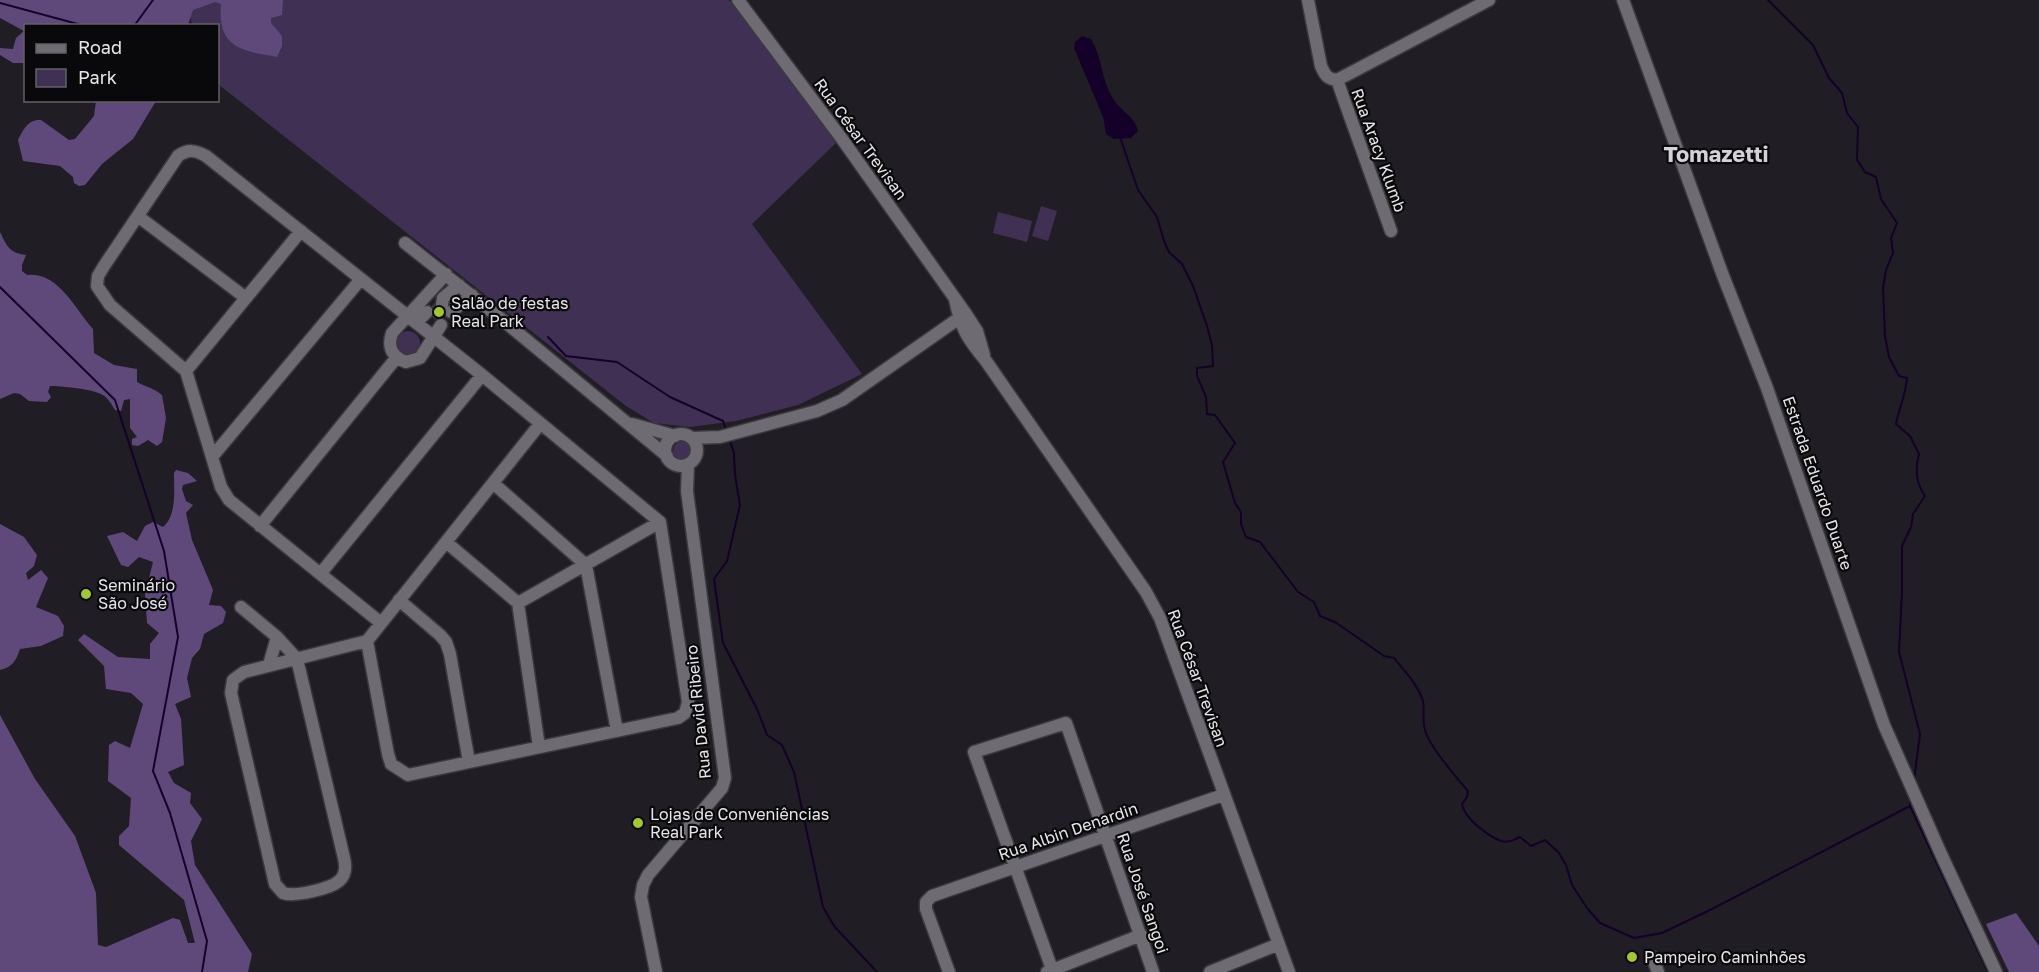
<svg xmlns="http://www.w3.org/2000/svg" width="2039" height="972" font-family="'Golos Text',sans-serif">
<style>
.green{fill:#403154}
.forest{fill:#5f497b}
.water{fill:#150029}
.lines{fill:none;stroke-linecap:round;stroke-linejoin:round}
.stream{stroke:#150029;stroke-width:2}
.minor-tunnel{stroke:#3e3c42;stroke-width:12;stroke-dasharray:12 6;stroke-linecap:butt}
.minor-casing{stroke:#3b393e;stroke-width:15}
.minor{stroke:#6e6b72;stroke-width:12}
.poi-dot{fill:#a1c92a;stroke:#09090b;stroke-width:2}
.labels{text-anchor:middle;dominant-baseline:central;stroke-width:4.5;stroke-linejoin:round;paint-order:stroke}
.street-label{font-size:16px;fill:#e7e6ea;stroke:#09090b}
.poi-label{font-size:16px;fill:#e7e6ea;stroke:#09090b;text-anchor:start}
.district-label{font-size:22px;font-weight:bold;fill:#d4d1d9;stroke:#09090b}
</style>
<rect width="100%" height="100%" fill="#201e24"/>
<!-- green -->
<path class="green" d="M187 0H728L734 3 836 143 752 224 862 374 798 405 736 421 690 427 654 423 626 406 218 84V26L192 25Z
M1041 206 1057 211 1048 241 1032 236Z
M998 212 1032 221 1027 242 993 233Z
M396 343a12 12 0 1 1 24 0a12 12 0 1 1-24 0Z
M673 451a10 10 0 1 1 20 0a10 10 0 1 1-20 0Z"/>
<!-- forest -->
<path class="forest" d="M0 0H283L282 15 271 18V23L282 36V46L277 57C241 51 217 47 221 4L215 2 193 10 188 25 26 26 25 63H13L0 55V48L13 49 16 38 24 31 0 18Z
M96 101H156L133 139 102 164 85 185 79 186 74 183 73 177 60 166 23 161 18 140C23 130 28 119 41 120L69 140 75 139 94 116Z
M0 232C7 246 9 253 26 255L22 265V271L27 275C58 271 75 309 93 329L94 353 114 365 137 369V382C146 387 154 388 162 395L166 418 162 442 157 446 148 440 138 446 132 445V439L137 437 130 428V399L124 400 121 411 115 410C112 405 108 398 103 395 94 389 60 386 50 386L48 392 51 397 47 402 29 401 20 394 14 393 0 399Z
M176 470 188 473 197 481 183 485 182 489 186 501 193 505 186 513 192 540 213 590 209 605 221 606 226 612 223 623 204 634 200 649 192 658 187 678 191 697 175 704 181 719 184 765 168 772 174 783 191 793 190 803 202 819 191 841 195 865 252 954 248 972H0V715L35 779 75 836 96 893 98 945 106 947 173 918 180 920 188 943H195L184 900 119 845V836L129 826 131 798 108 781 109 745 115 741 130 748 143 704 131 693 106 689 104 666 78 640 84 634 118 657 150 659V644L159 633 147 623 145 594 153 562 139 557 128 567 121 565 107 536 123 532 137 541 145 526 153 522 163 527C177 515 174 490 174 473Z
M0 524 24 537 37 555 34 566 26 573 28 580 41 570 48 578 36 607 58 616 64 626 63 636 41 646 20 649C16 661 12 667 0 670Z
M2016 913 2039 946V972H2009L1986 924Z"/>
<!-- water -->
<path class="water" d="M1082 36 1091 39C1102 56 1101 79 1112 97 1119 110 1135 116 1138 131L1131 138 1114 139 1106 134 1103 117 1074 48 1075 42Z"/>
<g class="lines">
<!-- stream -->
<path class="stream" d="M1768 0 1813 45 1829 78 1842 93 1847 113 1858 127 1857 160 1865 172 1876 177 1881 199 1897 223 1891 238 1893 253 1886 270 1883 288 1885 336 1889 357 1899 376 1907 378C1906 394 1899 408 1896 424L1910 436 1919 454C1915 468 1916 484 1925 496L1913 514 1911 527 1902 546V591L1899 652 1920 734 1914 780
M0 3 85 26
M134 26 153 0
M1120 137 1138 190 1157 217 1164 241 1169 252 1182 264 1193 286 1207 326 1212 345 1213 366 1197 368V376L1206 397 1207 414 1215 415 1235 443 1223 462 1235 503 1241 512V524L1246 537 1260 542 1298 592 1314 602 1320 616 1335 622 1384 656 1394 658C1404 670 1418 685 1423 701 1425 710 1421 720 1426 733 1432 750 1456 777 1468 791L1467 797 1462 804C1464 818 1488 836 1501 841 1508 843 1514 840 1520 837L1531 846 1545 840 1559 853 1566 865 1572 885 1587 908 1600 923 1634 938 1662 933 1712 909 1910 806
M0 287 115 400 164 551 178 637 153 771 170 813 207 941 202 972
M548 337 566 356 617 362 670 397 723 421 726 430
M729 438 734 453 735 475 740 505 727 561 714 579 723 643 757 709 767 735 782 745 794 772 823 907 834 926 877 972
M1911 798 1910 806 1988 972"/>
<!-- minor-tunnel -->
<path class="minor-tunnel" d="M431 315 442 305"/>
<!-- minor casing -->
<g class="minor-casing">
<path id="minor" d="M738 0 842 139 966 314 977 331 984 355
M1308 0 1321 66C1325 75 1327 79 1337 80L1489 0
M1623 0 1722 273 1767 388 1884 725 1941 854 1996 972
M1337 80 1391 231
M139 217 246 298
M405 243 505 322 667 456
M955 299C961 329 967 338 986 361L1146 592 1160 618 1289 972
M442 305 443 298 459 285
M451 312 472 295
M416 323 427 312
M441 325 420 358 406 362C392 357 387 347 392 333L446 274
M186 371 301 231
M632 424 675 436
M665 450a16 16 0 1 1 32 0a16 16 0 1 1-32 0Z
M692 438 720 437 817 411 842 400 965 314
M212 457 361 279
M493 483 586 565 617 731
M260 526 397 357
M446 542 518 603 539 747
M321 573 482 375
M399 600 440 635 446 642 450 654 469 762
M518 603 660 522
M241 607 277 637 297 659 344 858C346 866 346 875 339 881 330 889 294 897 283 893L275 884 231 693 233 680 244 672 367 641 540 424
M367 641 388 754 391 764 408 775 678 718 685 713 688 702 660 522 482 375 206 156C195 150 188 149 178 156L104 266 98 276 97 286 110 305 186 371 221 487 229 500 381 623
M269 665 277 637
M1652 957 1658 972
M656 972 641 897 643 885 648 875 722 788 725 778 687 491 688 465
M949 972 926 909V902L932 896 1223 795
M1047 972 1141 935
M1053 972 974 752 1066 723 1153 972
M1210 972 1279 944"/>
</g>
<!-- minor -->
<use href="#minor" class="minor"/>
</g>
<!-- markers -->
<g class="poi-dot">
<circle cx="439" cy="312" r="6"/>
<circle cx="86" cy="594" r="6"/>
<circle cx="638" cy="823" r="6"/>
<circle cx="1632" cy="957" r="6"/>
</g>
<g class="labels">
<!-- street labels -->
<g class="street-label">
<text transform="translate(861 139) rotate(54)">Rua César Trevisan</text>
<text transform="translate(1379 150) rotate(70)">Rua Aracy Klumb</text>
<text transform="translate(1818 483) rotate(71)">Estrada Eduardo Duarte</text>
<text transform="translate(1198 678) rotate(70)">Rua César Trevisan</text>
<text transform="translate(698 712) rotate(-96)">Rua David Ribeiro</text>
<text transform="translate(1068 831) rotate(-19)">Rua Albin Denardin</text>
<text transform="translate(1143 893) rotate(71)">Rua José Sangoi</text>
</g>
<!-- poi labels -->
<g class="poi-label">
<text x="451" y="303">Salão de festas<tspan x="451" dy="18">Real Park</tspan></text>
<text x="98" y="585">Seminário<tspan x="98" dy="18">São José</tspan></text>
<text x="650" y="814">Lojas de Conveniências<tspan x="650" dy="18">Real Park</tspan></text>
<text x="1644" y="957">Pampeiro Caminhões</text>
</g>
<!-- district labels -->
<g class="district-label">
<text x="1716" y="153">Tomazetti</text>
</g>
</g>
<!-- legend -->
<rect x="24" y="24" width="195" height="78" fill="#09090b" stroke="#626164" stroke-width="1.5"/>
<rect x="36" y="44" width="30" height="9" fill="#6e6b72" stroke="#626164" stroke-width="1.5"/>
<text x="78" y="54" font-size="18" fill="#e7e6ea">Road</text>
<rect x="36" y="69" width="30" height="18" fill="#403154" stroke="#626164" stroke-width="1.5"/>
<text x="78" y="84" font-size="18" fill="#e7e6ea">Park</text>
</svg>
